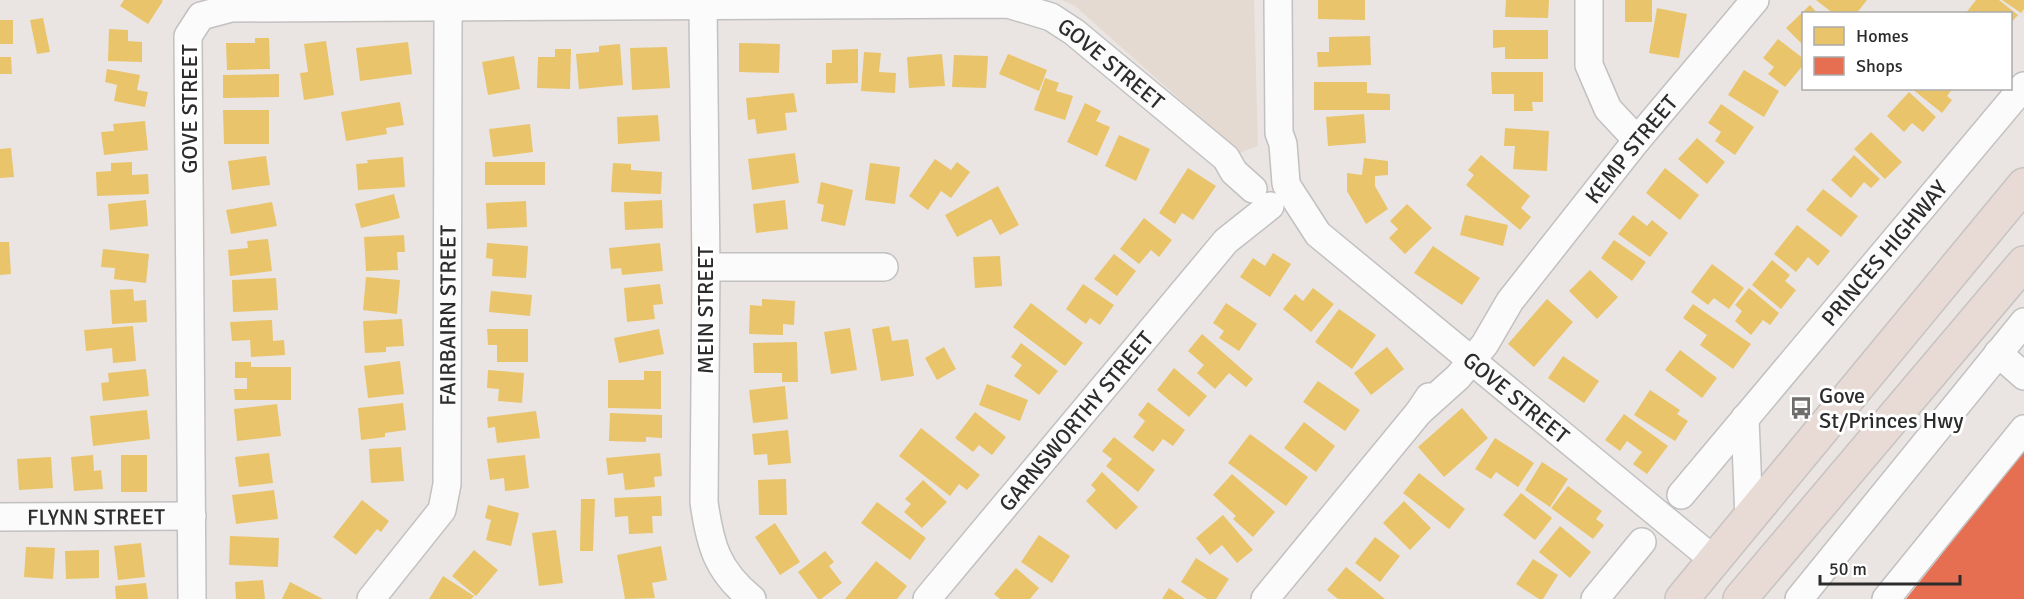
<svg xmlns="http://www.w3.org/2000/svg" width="2024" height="599" font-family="Signika,sans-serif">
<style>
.education{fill:#e4dad1}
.homes{fill:#e9c46a}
.shops{fill:#e76f51}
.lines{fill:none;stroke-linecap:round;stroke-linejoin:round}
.minor-casing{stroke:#c2c1c1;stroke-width:30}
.highway-casing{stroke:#c6c3c2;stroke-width:36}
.minor{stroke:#fcfbfb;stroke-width:27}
.highway{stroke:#e8dad5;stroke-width:33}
.labels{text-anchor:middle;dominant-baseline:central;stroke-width:6;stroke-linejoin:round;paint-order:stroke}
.street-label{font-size:22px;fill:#2c2c2c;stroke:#fff}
.poi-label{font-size:22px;fill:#2c2c2c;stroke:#fff;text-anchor:start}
</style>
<rect width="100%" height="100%" fill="#eae5e2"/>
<!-- education -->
<path class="education" d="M1061 0H1254L1258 146 1240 153 1075 6Z"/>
<!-- homes -->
<path class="homes" d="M124 0H161L163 1 148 24 120 6Z
M1318 0H1365V20L1318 19Z
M1506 0H1549L1548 18 1505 17Z
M1625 0H1652V22H1625Z
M1816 0H1867L1856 14H1834Z
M1976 0H1999L2018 15 2010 24V14H1965Z
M2002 0H2024V9L2021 13Z
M1810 5 1818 14H1804V46L1786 28Z
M1657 8 1687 14 1679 58 1649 53Z
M43 18 50 52 37 54 30 20Z
M0 20H13V44H0Z
M109 29 128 30V41L142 42V62L108 61Z
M1493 30H1548V59H1505V47L1493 48Z
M1370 36 1371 65 1318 67 1317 52H1329V37Z
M255 38H269L270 69 227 70 226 43H255Z
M1778 39 1804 59V64L1785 87 1768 74 1774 67 1763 58Z
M326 41 334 95 304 100 300 73 308 72 304 44Z
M408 42 412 74 360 81 356 48Z
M739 43 780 44 779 73 739 72Z
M620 44 623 85 579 89 576 54 599 52V46Z
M667 47 670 88 632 90 630 48Z
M555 49H571L570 89 537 88 538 57H555Z
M858 49V83L826 84V63H832V50Z
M864 52 881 53 879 72 896 73 895 93 861 91Z
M942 54 945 86 909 88 907 57Z
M1008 54 1047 70 1039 91 999 74Z
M954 55 988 56 986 88 952 87Z
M514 56 520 89 488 95 482 62Z
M0 57H11L12 74H0Z
M107 69 140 75 137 90 148 92 145 107 114 101 117 85 105 82Z
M1744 70 1779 91 1764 117 1728 95Z
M1491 72H1543V102H1532L1533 111H1514V94H1492Z
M279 74V97L223 98V75Z
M1045 78 1059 83 1056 91 1073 96 1065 120 1034 110Z
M1314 82H1367V93L1390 94V110H1314Z
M1911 88H1953L1947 96 1952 100 1942 113Z
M1909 92 1936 117 1923 132 1912 123 1904 132 1887 116Z
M794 93 797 112 785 113 787 130 757 134 755 119 748 120 746 98Z
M400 102 404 125 386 128 387 134 346 141 341 112Z
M1085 103 1101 111 1096 121 1110 127 1097 156 1067 142Z
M1721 104 1754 127 1735 155 1715 141 1721 132 1708 123Z
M223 110H269V144H224Z
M1364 114 1366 143 1328 146 1326 117Z
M658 115 660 141 618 144 617 117Z
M145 121 148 150 104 155 101 132 114 131 113 124Z
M530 124 533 152 493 157 489 129Z
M1505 128 1549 131 1547 171 1513 169 1515 146H1504Z
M1871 132 1902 162 1885 179 1854 149Z
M1119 135 1150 149 1136 181 1105 166Z
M1697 138 1725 162 1707 184 1678 159Z
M11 148 14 177 0 178V149Z
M795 153 799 183 752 190 748 159Z
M1481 155 1530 196 1521 208 1531 217 1520 230 1466 185 1474 175 1468 170Z
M1854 155 1880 179 1871 188 1864 182 1851 198 1831 180Z
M266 156 270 185 232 190 228 161Z
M403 157 405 187 358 190 356 164 368 163 367 160Z
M1364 158 1388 161V175L1375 176V186L1388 209 1366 224 1347 191V173L1362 175Z
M935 159 951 170 957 162 970 172 951 198 941 191 928 210 909 196Z
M132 162V175L148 174 149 194 97 196 96 172 111 171V163Z
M485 162H545V185H485Z
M613 163 631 164V170L662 172 661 194 611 192Z
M870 163 900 167 895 204 865 200Z
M1188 168 1216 186 1193 220 1182 213 1175 224 1159 213Z
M1665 168 1699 195 1680 220 1646 193Z
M821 182 853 190 845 226 821 221 824 205 817 203Z
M998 186 1019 225 1000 235 991 219 957 237 945 215Z
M1823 189 1858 216 1841 237 1806 210Z
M394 194 400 218 361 228 355 204Z
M146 200 148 226 110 230 108 204Z
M662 200 663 228 625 230 624 202Z
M785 200 788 229 756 233 753 204Z
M526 201 527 227 487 229 486 203Z
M272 202 277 226 231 234 226 210Z
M1407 204 1432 228 1405 254 1389 238 1398 229 1390 221Z
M1465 215 1508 225 1503 246 1460 235Z
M1633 215 1647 226 1652 220 1668 233 1650 257 1618 234Z
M1144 218 1172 240 1159 257 1151 250 1139 264 1120 249Z
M1797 225 1830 251 1818 266 1808 257 1796 272 1774 254Z
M404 235 405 252H397L398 270 366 271 364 237Z
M268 239 272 271 230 276 228 250 248 248 247 241Z
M1614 240 1646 262 1632 281 1601 258Z
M0 242H9L11 274 0 275Z
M487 243 528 246 526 278 492 276 493 259 486 258Z
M660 243 663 271 622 275 621 268 611 269 609 248Z
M1433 246 1480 278 1462 305 1414 273Z
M103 249 149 254 146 283 114 279 115 268 101 267Z
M1273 253 1291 264 1270 297 1240 277 1253 258 1265 266Z
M1114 254 1136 271 1117 296 1094 279Z
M1000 256 1002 286 975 288 973 257Z
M1772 260 1790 275 1785 281 1796 290 1781 309 1752 285Z
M1712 264 1744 288 1729 309 1714 298 1708 305 1691 292Z
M1590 270 1618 297 1597 319 1569 291Z
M366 277 400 280 397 314 363 310Z
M276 278 278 310 233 312 232 280Z
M660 284 663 304 653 305 655 319 627 322 624 288Z
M1083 284 1114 305 1100 325 1090 318 1086 324 1066 309Z
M1313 288 1334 304 1311 332 1283 309 1295 294 1303 301Z
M1749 288 1779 313 1770 325 1763 320 1751 335 1735 321 1742 311 1735 305Z
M133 289 134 301 146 300 147 322 112 324 110 290Z
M491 291 532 295 530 316 489 312Z
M762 299 795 301 794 325 783 324V335L749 334 750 305 762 306Z
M1547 299 1573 322 1534 367 1508 344Z
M1031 303 1083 343 1065 366 1013 327Z
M1226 303 1257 324 1239 351 1219 338 1224 331 1213 323Z
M1693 304 1751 344 1733 369 1700 345 1707 335 1683 318Z
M1339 309 1376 335 1352 369 1315 342Z
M402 319 404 346 386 347V352L365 353 363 321Z
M272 320 273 341 284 340 285 355 251 357 250 340 232 341 230 322Z
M133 326 136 361 113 363 112 348 86 351 84 330Z
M889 326 892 341 908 339 914 376 881 381 872 329Z
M850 328 857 370 831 374 824 332Z
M487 329H528V362H497V345H488Z
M659 329 664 354 619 363 614 338Z
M1202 334 1253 379 1246 387 1229 373 1215 389 1197 373 1204 365 1188 351Z
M797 342 798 382H782V373H754L753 343Z
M1021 343 1058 371 1039 395 1014 376 1022 365 1011 357Z
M944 347 956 369 937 380 925 358Z
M1387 347 1404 369 1371 395 1354 373Z
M1680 350 1717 378 1702 398 1665 370Z
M1563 356 1599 381 1584 403 1548 378Z
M400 361 404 394 368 398 364 366Z
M235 362H251V367H291V400H235L234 389H247V378H235Z
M1174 368 1207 396 1189 417 1157 390Z
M146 369 149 396 103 401 101 383 109 382 108 373Z
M488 370 524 373 522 403 498 401 499 389 487 388Z
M644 371H661V409L608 408V380H644Z
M1318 381 1360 410 1345 431 1303 402Z
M987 384 1028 400 1020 421 979 405Z
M785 386 788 419 753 423 749 390Z
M1650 390 1680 410 1677 414 1688 421 1675 441 1634 415Z
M1148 402 1185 430 1173 446 1163 439 1153 452 1133 437 1145 421 1138 415Z
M403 403 406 430 385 433V437L361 440 358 408Z
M277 404 281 436 237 441 234 409Z
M1462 408 1488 438 1444 477 1418 447Z
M147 410 150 439 93 446 90 416Z
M536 411 540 438 497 443 495 427 488 428 487 417Z
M975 412 1006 437 992 455 979 445 973 452 955 438Z
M610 413 662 415V438L646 437V442L609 441Z
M1624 414 1668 446 1647 474 1633 464 1642 452 1627 441 1620 451 1605 440Z
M1304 422 1335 446 1316 472 1284 448Z
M921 428 980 475 967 490 959 484 950 496 899 456Z
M788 430 791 463 768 465 767 454 754 455 752 434Z
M1250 434 1308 477 1286 506 1228 463Z
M1114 437 1155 470 1138 492 1106 466 1112 459 1102 451Z
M1495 438 1534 463 1518 487 1496 472 1491 479 1475 469Z
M401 447 404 481 371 483 369 449Z
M269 453 273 483 239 487 235 457Z
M660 453 662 476 654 477 655 487 625 490 623 473 608 475 606 458Z
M93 455 94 471 101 470 103 489 74 491 71 457Z
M121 455H147V492H121Z
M525 455 529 488 505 491 504 478 490 480 487 459Z
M51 457 53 488 19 490 17 459Z
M1542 462 1568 479 1550 507 1525 490Z
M1102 472 1138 507 1116 530 1086 501 1096 490 1091 485Z
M1419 473 1465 509 1449 529 1403 493Z
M1232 474 1275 512 1253 537 1233 519 1236 516 1213 495Z
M786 479 787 515H759L758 480Z
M923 480 947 502 922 528 904 512 911 504 905 499Z
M1568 486 1602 511 1596 519 1604 525 1593 539 1551 508Z
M274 490 278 519 236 524 232 495Z
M1521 493 1552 518 1535 540 1503 515Z
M661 496 662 516H652L653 533 629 534 628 516 615 517 614 498Z
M581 499H595L593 551H580Z
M362 500 389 521 381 532 377 529 356 555 333 537Z
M1404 501 1431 528 1410 550 1383 523Z
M877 502 926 538 910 560 861 523Z
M488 505 519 513 511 546 486 540 491 520 485 518Z
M1223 515 1253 550 1237 563 1222 545 1210 555 1196 538Z
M775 523 800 562 780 575 755 537Z
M1560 526 1591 552 1570 578 1539 552Z
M556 530 563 583 539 586 532 533Z
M1039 535 1070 556 1052 583 1021 562Z
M230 536 279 538 278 567 229 565Z
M1375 537 1400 556 1380 582 1355 563Z
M141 543 145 577 118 580 114 546Z
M661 546 667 580 652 583 655 598 625 599 617 555Z
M26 547 55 548 53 579 24 577Z
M99 550V578L66 579 65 551Z
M474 550 498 570 476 596 452 576Z
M825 551 834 562 829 566 842 583 821 599H818L798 572Z
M1196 558 1229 579 1216 599H1207L1181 582Z
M1533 559 1558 575 1543 599H1539L1516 584Z
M876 561 907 586 897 599H845Z
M1346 567 1385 599H1338L1327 590Z
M1016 568 1039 588 1030 599H1000L994 594Z
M443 576 474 596 471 599H429Z
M263 580 265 599H236L235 582Z
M290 582 323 599H282Z
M146 583 148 599H116L115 586Z
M1169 588 1185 599H1162Z"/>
<!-- shops -->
<path class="shops" d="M2024 451V599H1906Z"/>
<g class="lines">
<!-- minor casing -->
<g class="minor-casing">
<g id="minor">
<path d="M1278 0 1279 133 1283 144 1286 183"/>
<path d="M1589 0V65L1608 109 1637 140"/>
<path d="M703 6 706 267 704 502C710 545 717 571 752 599"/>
<path id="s1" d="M1287 186 1318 234 1714 560"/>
<path d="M706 267H884"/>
<path d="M1998 353 2024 376"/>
<path id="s2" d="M1419 412 1458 377 1485 344 1510 301 1637 140 1755 0"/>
<path d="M1745 418 1749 519"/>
<path id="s3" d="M1681 495 2024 86"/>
<path id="s4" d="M0 517 192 516"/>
<path id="s5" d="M192 599 188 36 201 16 231 8 1008 4 1051 17 1074 32 1226 158 1234 172 1253 189"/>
<path id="s6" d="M371 599 442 510 447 484 448 22 450 6"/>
<path id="s7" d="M927 599 1226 241 1270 206"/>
<path d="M1265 599 1419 412 1429 397"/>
<path d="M1595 599 1642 542"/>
<path d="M1799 599 2024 322"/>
<path d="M1886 599 2024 429"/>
</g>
</g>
<!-- highway casing -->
<g class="highway-casing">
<path id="highway" d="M1682 599 2024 185
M1740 599 2024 263"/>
</g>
<!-- minor -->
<use href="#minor" class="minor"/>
<!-- highway -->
<use href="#highway" class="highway"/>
</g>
<!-- icons -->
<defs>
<g id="bus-bare" transform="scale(1.8)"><path d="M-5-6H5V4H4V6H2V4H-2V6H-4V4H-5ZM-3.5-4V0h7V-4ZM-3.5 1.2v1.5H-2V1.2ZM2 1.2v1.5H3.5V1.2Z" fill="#6e6d6c" stroke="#fff" stroke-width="2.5" paint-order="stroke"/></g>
</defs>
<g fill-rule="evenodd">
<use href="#bus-bare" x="1801" y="408"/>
</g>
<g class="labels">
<!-- street labels -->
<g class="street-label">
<text stroke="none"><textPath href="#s5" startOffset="1516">GOVE STREET</textPath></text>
<text transform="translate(189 109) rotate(-90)">GOVE STREET</text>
<text stroke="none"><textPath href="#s2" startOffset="339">KEMP STREET</textPath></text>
<text stroke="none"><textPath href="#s3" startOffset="316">PRINCES HIGHWAY</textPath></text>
<text transform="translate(705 310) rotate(-90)">MEIN STREET</text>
<text stroke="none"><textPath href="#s6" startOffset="309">FAIRBAIRN STREET</textPath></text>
<text stroke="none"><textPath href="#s1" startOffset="314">GOVE STREET</textPath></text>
<text stroke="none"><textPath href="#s7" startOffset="232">GARNSWORTHY STREET</textPath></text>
<text stroke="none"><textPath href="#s4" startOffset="96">FLYNN STREET</textPath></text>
</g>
<!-- poi labels -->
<g class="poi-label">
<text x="1819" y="395">Gove<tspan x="1819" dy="25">St/Princes Hwy</tspan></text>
</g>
</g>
<!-- legend -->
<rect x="1802" y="12" width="210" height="78" fill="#ffffff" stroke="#ababab" stroke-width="1.5"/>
<rect x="1814" y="27" width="30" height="18" fill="#e9c46a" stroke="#ababab" stroke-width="1.5"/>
<text x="1856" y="42" font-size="18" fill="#2c2c2c">Homes</text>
<rect x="1814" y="57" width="30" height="18" fill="#e76f51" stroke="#ababab" stroke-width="1.5"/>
<text x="1856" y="72" font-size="18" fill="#2c2c2c">Shops</text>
<!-- scale -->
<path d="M1820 575v9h140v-9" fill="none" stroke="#2c2c2c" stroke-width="3"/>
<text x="1829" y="575" font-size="18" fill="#2c2c2c" stroke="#ffffff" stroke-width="4.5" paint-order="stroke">50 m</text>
</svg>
